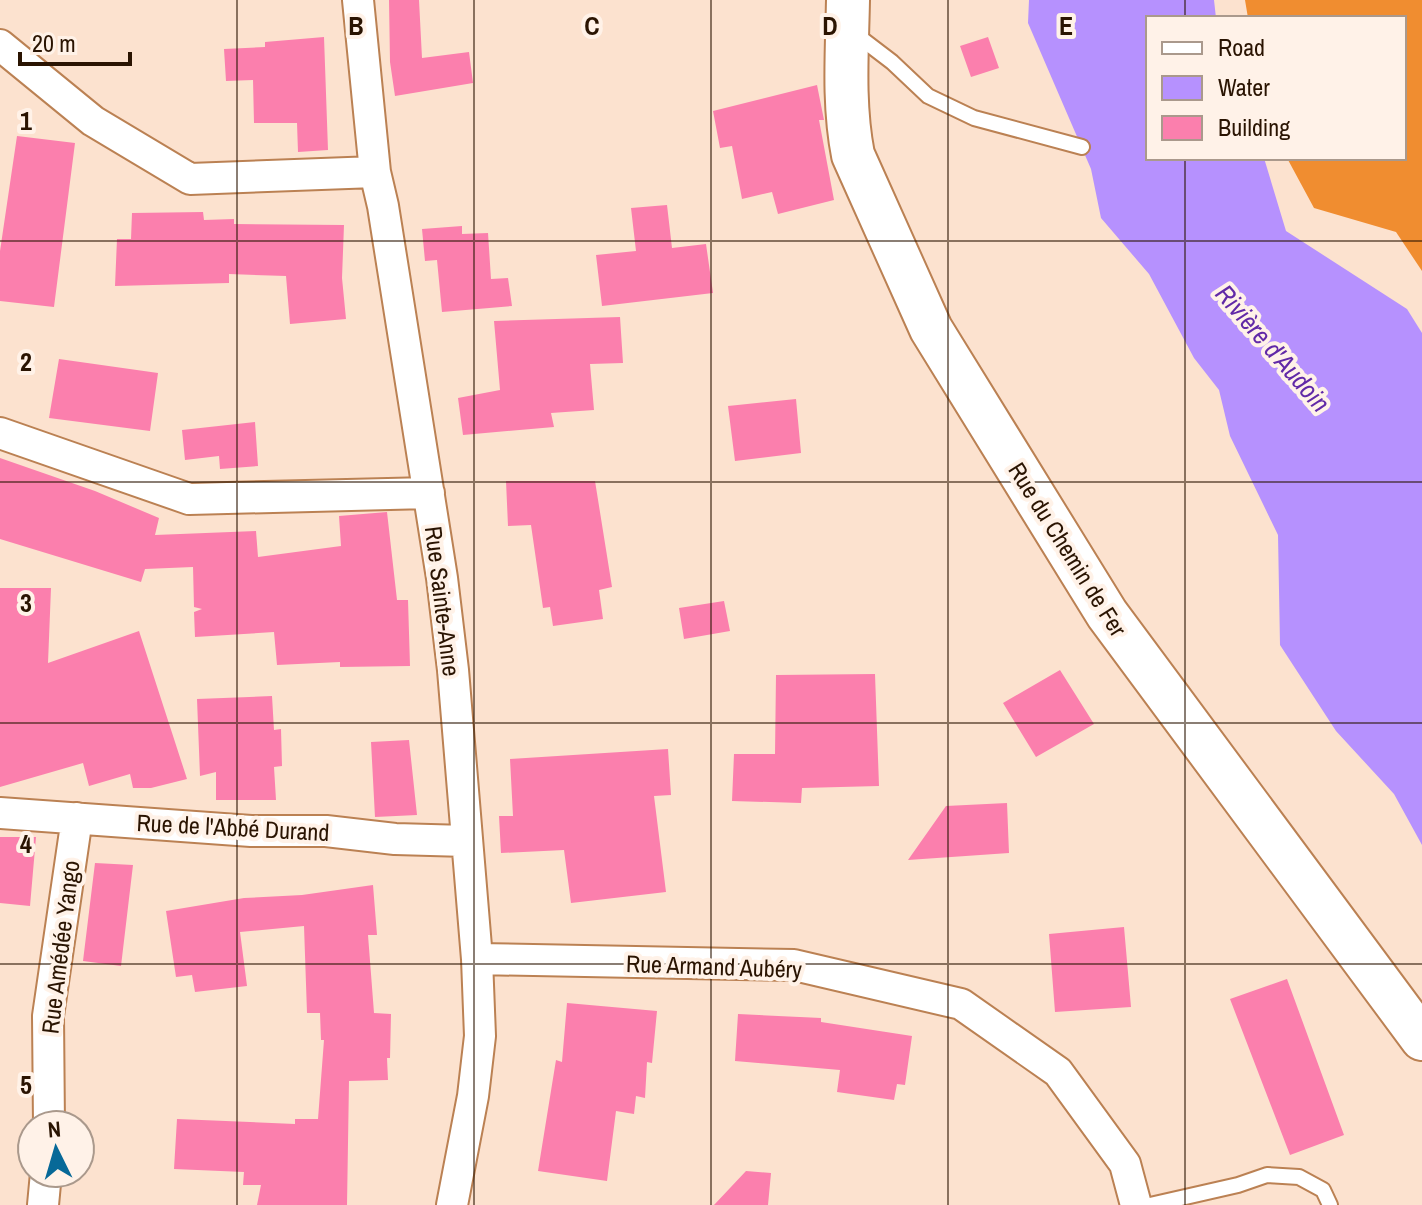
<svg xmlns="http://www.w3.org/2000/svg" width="1422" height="1205" font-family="'Archivo Narrow',sans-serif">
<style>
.forest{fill:#f08d30}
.water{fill:#b691fe}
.building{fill:#fb7fad}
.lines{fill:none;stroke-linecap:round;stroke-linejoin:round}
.lane-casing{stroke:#bb8153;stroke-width:18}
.street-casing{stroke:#bb8153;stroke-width:34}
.secondary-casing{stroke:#bb8153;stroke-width:46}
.lane{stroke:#fff;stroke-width:14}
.street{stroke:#fff;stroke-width:30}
.secondary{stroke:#fff;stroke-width:42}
.grid{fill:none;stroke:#2a1402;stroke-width:2;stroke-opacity:0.55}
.labels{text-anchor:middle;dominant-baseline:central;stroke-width:8;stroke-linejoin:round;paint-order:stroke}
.street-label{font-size:24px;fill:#2a1402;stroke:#fff2e8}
.water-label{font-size:26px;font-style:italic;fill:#6129a7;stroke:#fff2e8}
.grid-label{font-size:26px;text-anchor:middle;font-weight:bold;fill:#2a1402;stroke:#fff2e8;stroke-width:8;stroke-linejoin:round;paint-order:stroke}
</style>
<rect width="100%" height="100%" fill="#fce2cf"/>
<!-- forest -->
<path class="forest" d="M1245 0H1422V271L1396 232 1314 208 1287 158H1404V18H1248Z"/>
<!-- water -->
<path class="water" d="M1029 0H1214L1216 18H1148V158H1264L1286 231 1407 309 1422 333V845L1394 794 1336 731 1280 645 1278 535 1230 436 1219 390 1194 358 1149 274 1101 218 1091 169 1028 23Z"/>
<!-- building -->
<path class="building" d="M389 0H419L422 58 469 52 473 83 395 96 390 62Z
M324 37 328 150 298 152 297 123H254L253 80 226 81 224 49 265 47V42Z
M988 37 999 68 971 77 960 46Z
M817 85 824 120H819L834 200 778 214 772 192 742 199 732 146 720 148 713 111Z
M17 136 75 143 54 307 0 301V251Z
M667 205 672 248 706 244 713 293 602 306 596 255 636 251 631 208Z
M203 212 204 220 234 219V224L344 225 342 278 346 319 290 324 286 276 229 274V283L115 286 117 239H131L132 213Z
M462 226V234L488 233 491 279 508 278 512 306 442 312 437 260 425 261 422 229Z
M620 317 623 363 590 364 594 410 551 413 554 427 463 435 458 398 500 390 494 321Z
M59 359 158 373 150 431 49 418Z
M796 399 801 453 735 461 728 406Z
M255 422 258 466 220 469 219 456 185 460 182 430Z
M0 458 95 491 159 518 155 535 256 531 258 557 341 546 339 516 387 512 397 600H408L410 666 340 667V662L277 665 274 632 195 637 194 612 202 609 194 607 193 567 145 569 141 582 0 539Z
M506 481H595L612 587 599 590 603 619 553 626 550 607 543 608 531 525 508 526Z
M0 588H51L48 663 139 631 187 779 151 788H133L130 774 89 786 83 763 0 787Z
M724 601 730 631 684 639 679 608Z
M1060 670 1094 724 1036 757 1003 703Z
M875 674 879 786 802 788 801 803 732 801 734 754H775L776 675Z
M272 696 274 730 281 729 282 766 274 767 276 800H216V772L200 776 197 699Z
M409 740 417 815 375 817 371 742Z
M668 749 671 795 654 796 666 892 571 903 564 850 501 853 499 816H513L510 759Z
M1007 803 1009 853 908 860 946 806Z
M0 837H36L30 906 0 903Z
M95 863 133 865 121 966 83 961Z
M373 885 377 935H368L374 1013 391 1014 390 1058H387L388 1080 349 1081 347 1205H257L261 1185H243L244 1172 174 1169 177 1119 295 1124V1119H318L324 1040H321L320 1013H307L304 926 240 932 247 986 195 992 192 975 176 977 166 911 244 898 302 895Z
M1124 927 1131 1007 1055 1012 1049 934Z
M1287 979 1344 1135 1290 1155 1230 999Z
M567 1003 657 1011 652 1063 647 1062 645 1098 636 1096 634 1114 616 1111 607 1181 538 1171 556 1060 562 1062Z
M738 1014 821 1018V1022L912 1036 905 1085 897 1084 894 1100 837 1092 840 1070 735 1061Z
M746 1171 771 1173 768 1205H714Z"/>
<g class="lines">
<!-- lane casing -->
<g class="lane-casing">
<path id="lane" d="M854 33 892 62 928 96 974 118 1082 147
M1150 1205 1238 1185 1267 1175 1299 1177 1323 1190 1330 1205"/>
</g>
<!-- street casing -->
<g class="street-casing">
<path id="street" d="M358 0 375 172 383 206 442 578 453 670 477 959 480 1036 473 1096 452 1205
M0 45 93 121 190 179 375 172
M0 433 189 499 429 493
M0 813 251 831H326L395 839 466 841
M477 959 794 965 961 1004 1058 1072 1125 1164 1136 1205
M49 1125 48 1016 77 818
M43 1205 46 1173"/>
</g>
<!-- secondary casing -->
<g class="secondary-casing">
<path id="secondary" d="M848 0C847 52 843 104 853 155L931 329 1107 614 1422 1039"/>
</g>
<!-- lane -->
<use href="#lane" class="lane"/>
<!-- street -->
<use href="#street" class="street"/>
<!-- secondary -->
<use href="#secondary" class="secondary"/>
</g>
<!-- grid -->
<path class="grid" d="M237 0V1205M474 0V1205M711 0V1205M948 0V1205M1185 0V18M1185 158V1205M0 241H1422M0 482H1422M0 723H1422M0 964H1422"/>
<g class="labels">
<!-- street labels -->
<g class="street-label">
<text transform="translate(1068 549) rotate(58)">Rue du Chemin de Fer</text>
<text transform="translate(443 601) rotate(83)">Rue Sainte-Anne</text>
<text transform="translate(233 827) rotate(3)">Rue de l'Abbé Durand</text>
<text transform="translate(60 947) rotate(-83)">Rue Amédée Yango</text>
<text transform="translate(714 966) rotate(2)">Rue Armand Aubéry</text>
</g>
<!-- water labels -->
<g class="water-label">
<text transform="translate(1273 348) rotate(49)">Rivière d'Audoin</text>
</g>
</g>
<g class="grid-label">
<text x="356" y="35">B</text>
<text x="592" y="35">C</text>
<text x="830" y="35">D</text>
<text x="1066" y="35">E</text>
<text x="26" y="130">1</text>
<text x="26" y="371">2</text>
<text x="26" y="612">3</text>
<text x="26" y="853">4</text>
<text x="26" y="1094">5</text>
</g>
<!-- legend -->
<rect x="1146" y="16" width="260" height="144" fill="#fff2e8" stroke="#aa998c" stroke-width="2"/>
<rect x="1162" y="42" width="40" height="12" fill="#ffffff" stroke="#aa998c" stroke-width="2"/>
<text x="1218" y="56" font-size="24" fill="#2a1402">Road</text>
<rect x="1162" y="76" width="40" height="24" fill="#b691fe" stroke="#aa998c" stroke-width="2"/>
<text x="1218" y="96" font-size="24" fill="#2a1402">Water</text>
<rect x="1162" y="116" width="40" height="24" fill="#fb7fad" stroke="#aa998c" stroke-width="2"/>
<text x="1218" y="136" font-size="24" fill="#2a1402">Building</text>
<!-- north arrow -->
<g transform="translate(56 1149) rotate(355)"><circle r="38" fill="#fff2e8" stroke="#aa998c" stroke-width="2"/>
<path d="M0-6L14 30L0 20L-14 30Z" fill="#076998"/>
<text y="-12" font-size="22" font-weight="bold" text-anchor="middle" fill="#2a1402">N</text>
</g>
<!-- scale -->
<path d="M20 52v12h110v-12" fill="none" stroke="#2a1402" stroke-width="4"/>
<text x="32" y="52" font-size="24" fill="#2a1402" stroke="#fff2e8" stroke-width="6" paint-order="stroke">20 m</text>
</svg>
